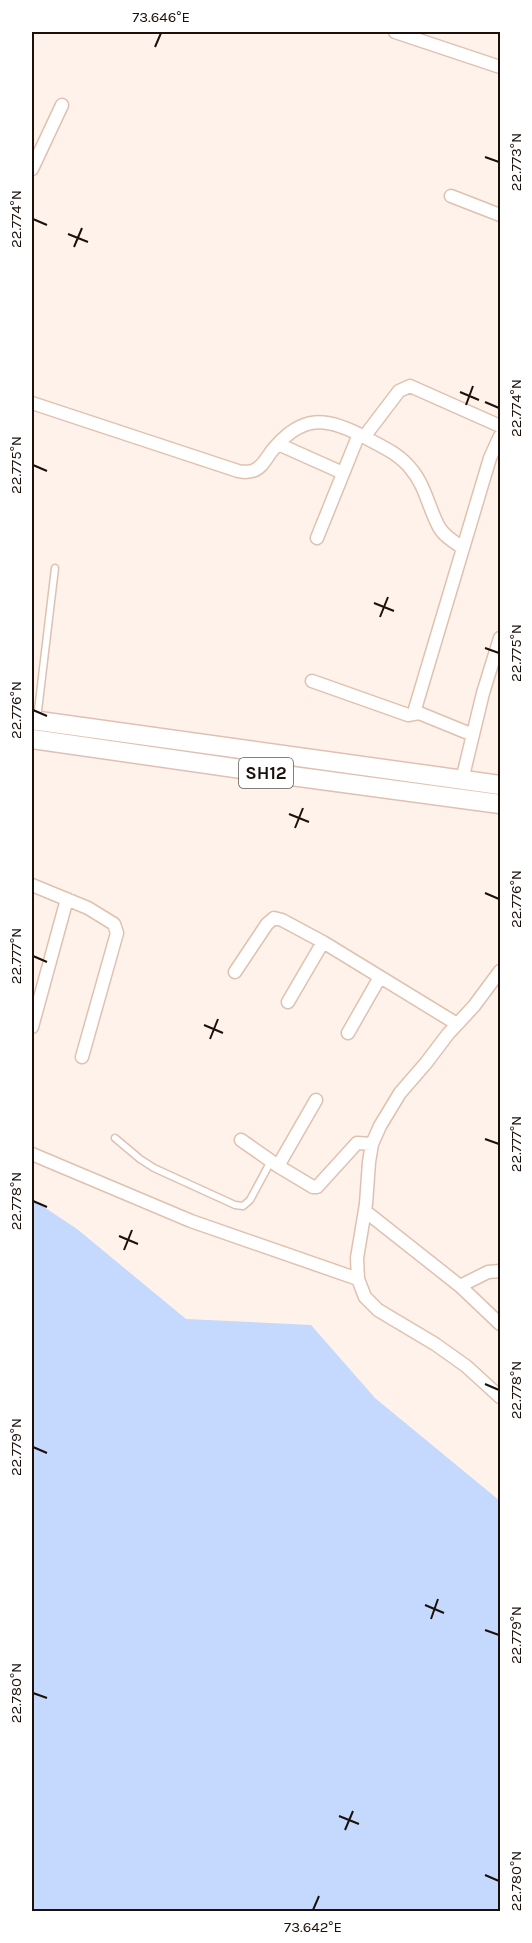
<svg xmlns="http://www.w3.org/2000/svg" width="532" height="1943" font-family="Karla,sans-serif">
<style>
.water{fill:#c4d9fd}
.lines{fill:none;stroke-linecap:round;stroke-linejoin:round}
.service-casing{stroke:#e0c1b0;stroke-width:9}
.minor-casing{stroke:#e0c1b0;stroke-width:15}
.primary-casing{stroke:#e0c1b0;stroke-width:21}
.service{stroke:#fff;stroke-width:6}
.minor{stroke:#fff;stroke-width:12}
.primary{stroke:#fff;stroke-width:18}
.ticks{fill:none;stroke:#1b100a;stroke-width:2}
.labels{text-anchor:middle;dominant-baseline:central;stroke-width:4.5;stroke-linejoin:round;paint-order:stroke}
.shield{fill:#fff;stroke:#5f5854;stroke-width:1.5}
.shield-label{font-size:18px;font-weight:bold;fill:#1b100a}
.neatline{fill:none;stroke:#1b100a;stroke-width:2}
.ticks-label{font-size:15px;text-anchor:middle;fill:#1b100a}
</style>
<rect width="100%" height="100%" fill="#fef2ea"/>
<!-- water -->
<path class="water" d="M32 1199 77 1229 186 1319 311 1325 375 1398 500 1501V1911H32Z"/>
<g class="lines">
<!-- service casing -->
<g class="service-casing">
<path id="service" d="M37 719 55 568
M115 1138 140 1159 154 1168 235 1205 243 1206 250 1200 271 1161"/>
</g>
<!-- minor casing -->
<g class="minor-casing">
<path id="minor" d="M395 32 500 67
M32 169 62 105
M451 196 500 215
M32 403 238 471C242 472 248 472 252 471 261 469 266 459 271 452 301 414 326 416 366 438 383 447 399 454 411 469 425 485 429 509 439 527 444 536 454 542 463 548
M364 437 399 391 410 386 500 426
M278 444 343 473
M317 538 359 434
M312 681 408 715 419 713
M473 735 419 713 415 709 490 458 500 436
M462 780 483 693 500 638
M32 885 88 908 114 924 117 933 82 1057
M500 971 474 1006 448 1034 426 1063 400 1093 380 1126 372 1144 369 1162 366 1204 357 1258 358 1279 365 1297 378 1310 435 1344 466 1366 500 1397
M235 972 267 924 274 918 282 920 323 942 457 1024
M288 1002 323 942
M32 1027 67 899
M348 1033 380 977
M241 1140 278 1166 313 1187H317L357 1143 372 1144
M32 1154 191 1221 358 1279
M278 1166 316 1100
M365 1211 460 1286 500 1324
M460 1286 488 1272 500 1271"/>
</g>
<!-- primary casing -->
<g class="primary-casing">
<path id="primary" d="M32 720 500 785
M32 739 262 772 500 804"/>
</g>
<!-- service -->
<use href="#service" class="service"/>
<!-- minor -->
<use href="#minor" class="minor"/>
<!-- primary -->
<use href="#primary" class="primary"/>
</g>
<!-- ticks -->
<path class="ticks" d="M155 47 161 33M485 157 499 162M33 219 47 225M68 234 88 242M74 247 82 228M460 392 479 400M485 402 499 408M466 405 473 386M33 465 47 471M374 603 394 611M380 617 388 597M485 648 499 653M33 710 47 716M289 814 309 822M295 828 303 808M485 893 499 899M33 956 47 962M204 1025 223 1033M210 1039 218 1019M485 1139 499 1144M33 1201 47 1207M119 1236 138 1244M124 1250 132 1230M485 1384 499 1390M33 1447 47 1453M425 1605 444 1613M431 1619 438 1599M485 1630 499 1635M33 1693 47 1698M339 1816 359 1824M345 1830 353 1811M485 1875 499 1881M313 1910 319 1896"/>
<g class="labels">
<!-- shield labels -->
<rect class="shield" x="239" y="758" width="54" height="30" rx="4.5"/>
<g class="shield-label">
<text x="266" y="773">SH12</text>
</g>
</g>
<!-- border -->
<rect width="532" height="1943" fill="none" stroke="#ffffff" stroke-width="66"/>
<rect x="33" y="33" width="466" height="1877" class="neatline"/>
<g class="ticks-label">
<text x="161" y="22">73.646°E</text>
<text transform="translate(516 162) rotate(-90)" y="5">22.773°N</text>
<text transform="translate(16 219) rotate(-90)" y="5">22.774°N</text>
<text transform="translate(516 408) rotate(-90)" y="5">22.774°N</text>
<text transform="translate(16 465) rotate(-90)" y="5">22.775°N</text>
<text transform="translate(516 653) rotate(-90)" y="5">22.775°N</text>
<text transform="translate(16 710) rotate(-90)" y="5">22.776°N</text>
<text transform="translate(516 899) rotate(-90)" y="5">22.776°N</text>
<text transform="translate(16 956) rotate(-90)" y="5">22.777°N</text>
<text transform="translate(516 1144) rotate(-90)" y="5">22.777°N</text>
<text transform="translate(16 1201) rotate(-90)" y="5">22.778°N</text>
<text transform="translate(516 1390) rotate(-90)" y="5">22.778°N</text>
<text transform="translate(16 1447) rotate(-90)" y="5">22.779°N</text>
<text transform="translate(516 1635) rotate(-90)" y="5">22.779°N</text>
<text transform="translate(16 1693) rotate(-90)" y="5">22.780°N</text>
<text transform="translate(516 1881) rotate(-90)" y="5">22.780°N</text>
<text x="313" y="1932">73.642°E</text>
</g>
</svg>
